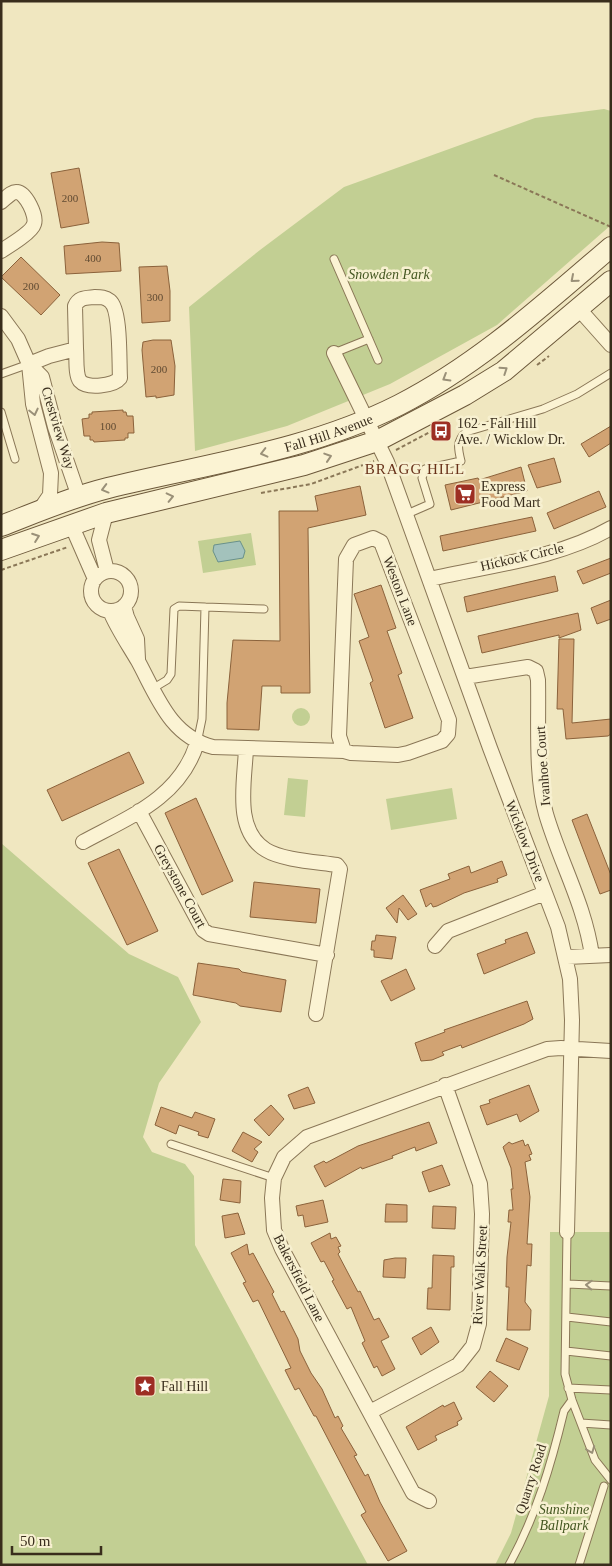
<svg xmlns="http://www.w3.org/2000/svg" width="612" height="1566" font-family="'Times New Roman',serif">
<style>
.green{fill:#c2cf93}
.water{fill:#a3c2bc;stroke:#69918b}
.building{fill:#d1a373;stroke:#8b623b}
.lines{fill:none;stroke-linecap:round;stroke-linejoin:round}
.service-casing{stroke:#8a7757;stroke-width:9}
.minor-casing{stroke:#8a7757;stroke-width:16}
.secondary-casing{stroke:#6c583a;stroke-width:22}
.path{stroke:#8a7757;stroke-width:2;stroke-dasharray:4 2.5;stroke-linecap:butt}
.service{stroke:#fbf3d3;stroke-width:7}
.minor{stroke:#fbf3d3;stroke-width:14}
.secondary{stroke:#fbf3d3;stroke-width:20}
.oneway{stroke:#9a9078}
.labels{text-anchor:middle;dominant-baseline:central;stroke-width:5;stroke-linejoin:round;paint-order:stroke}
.number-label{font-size:11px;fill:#5f4a32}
.park-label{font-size:14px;font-style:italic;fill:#445721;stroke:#f7f0d0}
.poi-label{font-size:14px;fill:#392d1c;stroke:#f7f0d0;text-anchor:start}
.street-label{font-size:14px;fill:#392d1c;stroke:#f7f0d0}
.neighbourhood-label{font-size:15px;letter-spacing:1px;fill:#683119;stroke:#f7f0d0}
</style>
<rect width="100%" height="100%" fill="#f0e7c0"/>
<!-- green -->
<path class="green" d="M604 109 611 111V225L497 325 390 384 287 426 195 451 189 307 260 250 344 187 535 118Z
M251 533 256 565 203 573 198 541Z
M292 717a9 9 0 1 1 18 0a9 9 0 1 1-18 0Z
M288 778 308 780 305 817 284 815Z
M452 788 457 819 391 830 386 799Z
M1 843 129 954 178 977 201 1022 159 1083 143 1137 152 1152 185 1164 194 1176 195 1245 368 1565H1Z
M550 1232H611V1565H495L511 1533 549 1396Z"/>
<!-- water -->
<path class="water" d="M240 541 245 551 243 558 218 562 213 551 214 545Z"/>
<!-- building -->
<path class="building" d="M79 168 89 223 61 228 51 173Z
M102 242 119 243 121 271 66 274 64 246Z
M21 257 60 295 41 315 1 277Z
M167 266 170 291V321L142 323 139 267Z
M153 340H171L175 366 174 395 156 398V396L146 397 142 350 143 342Z
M123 410V412H126L127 416H133L134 433H128V438H125V440L94 442 93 440H90V436H84L82 419 89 418V414H92V412Z
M611 426V443L589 457 581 444Z
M554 458 561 482 537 488 528 465Z
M521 467 527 491 451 510 445 485 478 478 479 480Z
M360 486 366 515 308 528 310 693H281V686H262L259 730 227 729V703L233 640 280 641 279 511H318L315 496Z
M599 491 606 507 554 529 547 513Z
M532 517 536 531 443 551 440 536Z
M611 558V573L583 584 577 571Z
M555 576 558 591 467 612 464 597Z
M381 585 396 628 387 631 402 673 398 675 413 718 385 728 370 683 373 681 359 641 369 637 354 594Z
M611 600V619L597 624 591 608Z
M578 613 581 630 559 638V635L482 653 478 636Z
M559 639H574L572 723 611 719V734L608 736 566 739 563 709H557Z
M129 752 144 783 62 821 47 790Z
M196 798 233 881 202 895 165 813Z
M587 814 611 875V890L600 894 572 820Z
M119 849 158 931 127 945 88 863Z
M502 861 507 875 497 879 498 882 464 893 437 906 433 907 431 903 426 907 420 890 450 879 448 874 469 866 471 873Z
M254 882 320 889 316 923 250 917Z
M403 895 417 914 408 920 399 908 397 923 386 908Z
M527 932 535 953 484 974 477 954 506 943 505 940Z
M376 935 396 937 392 959 374 957V950H371L372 941H375Z
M198 963 239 969 242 972 286 980 281 1012 240 1006 236 1003 193 995Z
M406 969 415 989 391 1001 381 981Z
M527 1001 533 1019 524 1024 462 1048 461 1045 442 1052 444 1055 432 1060 421 1061 415 1043 445 1032 444 1030Z
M529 1085 539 1111 520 1122 517 1114 487 1125 480 1106 490 1103 489 1100Z
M308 1087 315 1103 294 1109 288 1095Z
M271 1105 284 1119 269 1136 254 1120Z
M161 1107 192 1118 195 1112 215 1119 208 1138 198 1135 199 1132 179 1125 176 1134 155 1125Z
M429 1122 437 1143 416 1151 415 1147 392 1156 393 1158 362 1169 361 1167 325 1187 314 1166 324 1161 326 1163 358 1146Z
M243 1132 262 1142 254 1149 258 1152 252 1162 232 1151Z
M523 1140 525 1146 528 1144 532 1154 529 1155 531 1160 525 1162 530 1197 527 1244H532L531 1266 527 1265 525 1302 531 1310 530 1330H507L509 1287H506L507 1257 511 1222H508L509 1210H513L511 1189H513L511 1168 503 1147 509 1142 512 1144Z
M442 1165 450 1185 429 1192 422 1172Z
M223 1179 241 1181 240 1203 220 1200Z
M323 1200 328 1222 305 1227 303 1215 298 1216 296 1206Z
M386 1204 407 1205V1222H385Z
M433 1206 456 1207 455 1229 432 1228Z
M238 1213 245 1234 225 1238 222 1216Z
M330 1233 331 1239 336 1237 341 1246 338 1247 340 1252 338 1254 358 1292 360 1291 374 1320 379 1318 389 1337 381 1341 395 1369 382 1376 377 1366 374 1368 362 1343 365 1341 351 1307 347 1309 332 1281 334 1280 324 1261 321 1262 311 1243Z
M247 1244 249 1255 253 1253 274 1292 272 1294 281 1312 284 1311 298 1339 300 1351 311 1373 322 1389 335 1418 338 1416 343 1426 341 1428 357 1455 354 1456 365 1476 368 1474 380 1502 407 1551 388 1561 361 1515 366 1512 316 1416H314L299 1388 295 1390 285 1370 291 1368 258 1300 253 1302 243 1283 246 1282 231 1253Z
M433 1255 454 1256V1267H451L450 1310 427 1309 428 1288H432Z
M395 1258H406L405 1278 383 1277 384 1260Z
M431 1327 439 1342 421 1355 412 1338Z
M506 1338 528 1348 519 1370 496 1361Z
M490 1371 508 1386 494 1402 476 1387Z
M454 1402 462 1419 457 1422 458 1425 435 1436 437 1440 418 1450 406 1427 443 1405 444 1407Z"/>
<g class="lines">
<!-- service casing -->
<g class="service-casing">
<path id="service" d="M334 259 378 360
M334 353 369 339
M1 374 29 364
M1 412 15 459
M407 514 430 504 422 478 425 469 461 461C458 449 456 441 466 432L543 409 577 394 611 373
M205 607 264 609
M152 689 167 680 171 674 174 609 179 606 205 607 202 719 197 743
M171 1144 274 1178
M567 1232 565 1374 572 1400 595 1460 611 1480
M568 1284 611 1286
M567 1317 611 1322
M566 1351 611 1356
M568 1388 611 1390
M581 1423 611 1425
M509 1565C536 1516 551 1465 564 1411L572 1400
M579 1565 604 1486"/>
</g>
<!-- minor casing -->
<g class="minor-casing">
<path id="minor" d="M1 202C5 199 12 191 17 192 26 193 37 216 34 224 32 232 9 246 1 251
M579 309 611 345
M1 316 18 339 29 364 33 404 51 473 50 495 39 511
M334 353 387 462 490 748 558 927 570 979 572 1020 567 1232
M29 364 49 356 76 349 75 306C79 297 86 298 95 297 101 297 105 297 110 301 121 310 119 362 120 378 114 386 87 389 80 381 75 374 77 358 76 349
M29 364 42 377 55 427 79 497
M106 513 99 540 107 571
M71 524 95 579
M373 538 381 542 449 720 448 734 442 741 408 753 398 755 351 753 344 751 339 736 346 559 354 545Z
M91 591a20 20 0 1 1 40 0a20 20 0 1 1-40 0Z
M430 579C490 565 557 559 611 528
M124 606 127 617 137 639 138 659
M110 611C117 628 128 644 138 661 157 696 170 736 213 747L344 751
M465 677 528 667 536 671 538 680C539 720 535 776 546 814 560 862 585 905 592 956
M246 748C245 780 233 830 266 850 282 860 318 862 337 865L340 869 316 1014
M139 811 203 930 209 934 327 955
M83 842C129 817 180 798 197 743
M435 946 448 931 545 893
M567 957 611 955
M370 1412 458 1365 473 1346 479 1324 482 1214 480 1184 445 1085
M429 1501 413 1493 282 1249 274 1230 272 1198 274 1178 284 1157 307 1137 547 1049 561 1048 611 1051"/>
</g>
<!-- secondary casing -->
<g class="secondary-casing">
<g id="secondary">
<path id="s1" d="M1 526C37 512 72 497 108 488 206 464 308 451 399 405 479 364 543 305 611 247"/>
<path d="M1 550 106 513 304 465 377 441 465 395 504 371 611 281"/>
</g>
</g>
<!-- path -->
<path class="path" d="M494 175 611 227
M537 365 549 356
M396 450 445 424
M261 493 311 484 374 461
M1 570 68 547"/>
<!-- service -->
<use href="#service" class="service"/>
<!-- minor -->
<use href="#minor" class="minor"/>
<!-- secondary -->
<use href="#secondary" class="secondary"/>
</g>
<!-- one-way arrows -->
<defs><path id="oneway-chevron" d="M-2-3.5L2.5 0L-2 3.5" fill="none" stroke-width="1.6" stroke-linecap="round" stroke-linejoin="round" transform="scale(1.25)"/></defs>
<g class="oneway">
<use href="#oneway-chevron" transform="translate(574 279) rotate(139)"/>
<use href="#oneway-chevron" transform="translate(504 370) rotate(-34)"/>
<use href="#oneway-chevron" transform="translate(446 378) rotate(149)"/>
<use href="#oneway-chevron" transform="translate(34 412) rotate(77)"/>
<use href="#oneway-chevron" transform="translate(264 453) rotate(166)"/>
<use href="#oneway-chevron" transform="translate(328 457) rotate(-18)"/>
<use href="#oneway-chevron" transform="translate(105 489) rotate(165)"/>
<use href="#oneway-chevron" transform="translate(170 497) rotate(-13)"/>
<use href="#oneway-chevron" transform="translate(36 537) rotate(-20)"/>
<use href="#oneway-chevron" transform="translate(589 1285) rotate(-177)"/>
<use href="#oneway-chevron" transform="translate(591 1450) rotate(69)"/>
</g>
<!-- icons -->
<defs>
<g id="bus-square" transform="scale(1.125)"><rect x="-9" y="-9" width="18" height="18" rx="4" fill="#9d2e23" stroke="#f7f0d0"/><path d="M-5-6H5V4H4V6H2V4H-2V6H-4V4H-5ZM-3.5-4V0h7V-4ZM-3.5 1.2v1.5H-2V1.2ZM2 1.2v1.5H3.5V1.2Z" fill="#fff"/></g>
<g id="supermarket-square" transform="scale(1.125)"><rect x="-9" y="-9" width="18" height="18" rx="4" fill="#9d2e23" stroke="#f7f0d0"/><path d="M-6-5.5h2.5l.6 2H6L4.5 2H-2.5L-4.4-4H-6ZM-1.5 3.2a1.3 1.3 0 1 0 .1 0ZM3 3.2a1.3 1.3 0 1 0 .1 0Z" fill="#fff"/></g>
<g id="sight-square" transform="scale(1.125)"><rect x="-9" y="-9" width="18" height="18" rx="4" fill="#9d2e23" stroke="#f7f0d0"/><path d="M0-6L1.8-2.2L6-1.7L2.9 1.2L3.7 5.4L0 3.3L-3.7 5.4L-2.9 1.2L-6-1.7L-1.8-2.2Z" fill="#fff"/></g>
</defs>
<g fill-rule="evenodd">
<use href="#bus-square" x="441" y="431"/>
<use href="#supermarket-square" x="465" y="494"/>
<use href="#sight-square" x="145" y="1386"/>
</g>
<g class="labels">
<!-- number labels -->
<g class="number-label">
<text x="70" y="198">200</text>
<text x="93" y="258">400</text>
<text x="31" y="286">200</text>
<text x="155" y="297">300</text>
<text x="159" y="369">200</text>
<text x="108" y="426">100</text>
</g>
<!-- park labels -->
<g class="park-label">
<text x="389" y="274">Snowden Park</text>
<text x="564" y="1509">Sunshine<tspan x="564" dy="16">Ballpark</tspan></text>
</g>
<!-- poi labels -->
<g class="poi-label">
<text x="457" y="423">162 - Fall Hill<tspan x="457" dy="16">Ave. / Wicklow Dr.</tspan></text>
<text x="481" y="486">Express<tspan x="481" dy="16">Food Mart</tspan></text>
<text x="161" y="1386">Fall Hill</text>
</g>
<!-- street labels -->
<g class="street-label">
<text transform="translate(58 428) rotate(73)">Crestview Way</text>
<text stroke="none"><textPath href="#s1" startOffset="341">Fall Hill Avenue</textPath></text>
<text transform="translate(522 557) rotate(-13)">Hickock Circle</text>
<text transform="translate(400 591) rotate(69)">Weston Lane</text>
<text transform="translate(543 766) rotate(-94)">Ivanhoe Court</text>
<text transform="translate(525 841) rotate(69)">Wicklow Drive</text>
<text transform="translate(180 886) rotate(61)">Greystone Court</text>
<text transform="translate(480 1275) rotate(-87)">River Walk Street</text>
<text transform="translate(299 1278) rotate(63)">Bakersfield Lane</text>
<text transform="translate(531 1479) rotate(-72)">Quarry Road</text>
</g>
<!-- neighbourhood labels -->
<g class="neighbourhood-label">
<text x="415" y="469">BRAGG HILL</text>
</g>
</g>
<!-- border -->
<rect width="612" height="1566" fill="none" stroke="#392d1c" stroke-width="5"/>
<!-- scale -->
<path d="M12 1546v8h89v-8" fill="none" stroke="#392d1c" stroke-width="2.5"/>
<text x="20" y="1546" font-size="15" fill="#392d1c" stroke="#f7f0d0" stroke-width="4" paint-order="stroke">50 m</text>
</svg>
